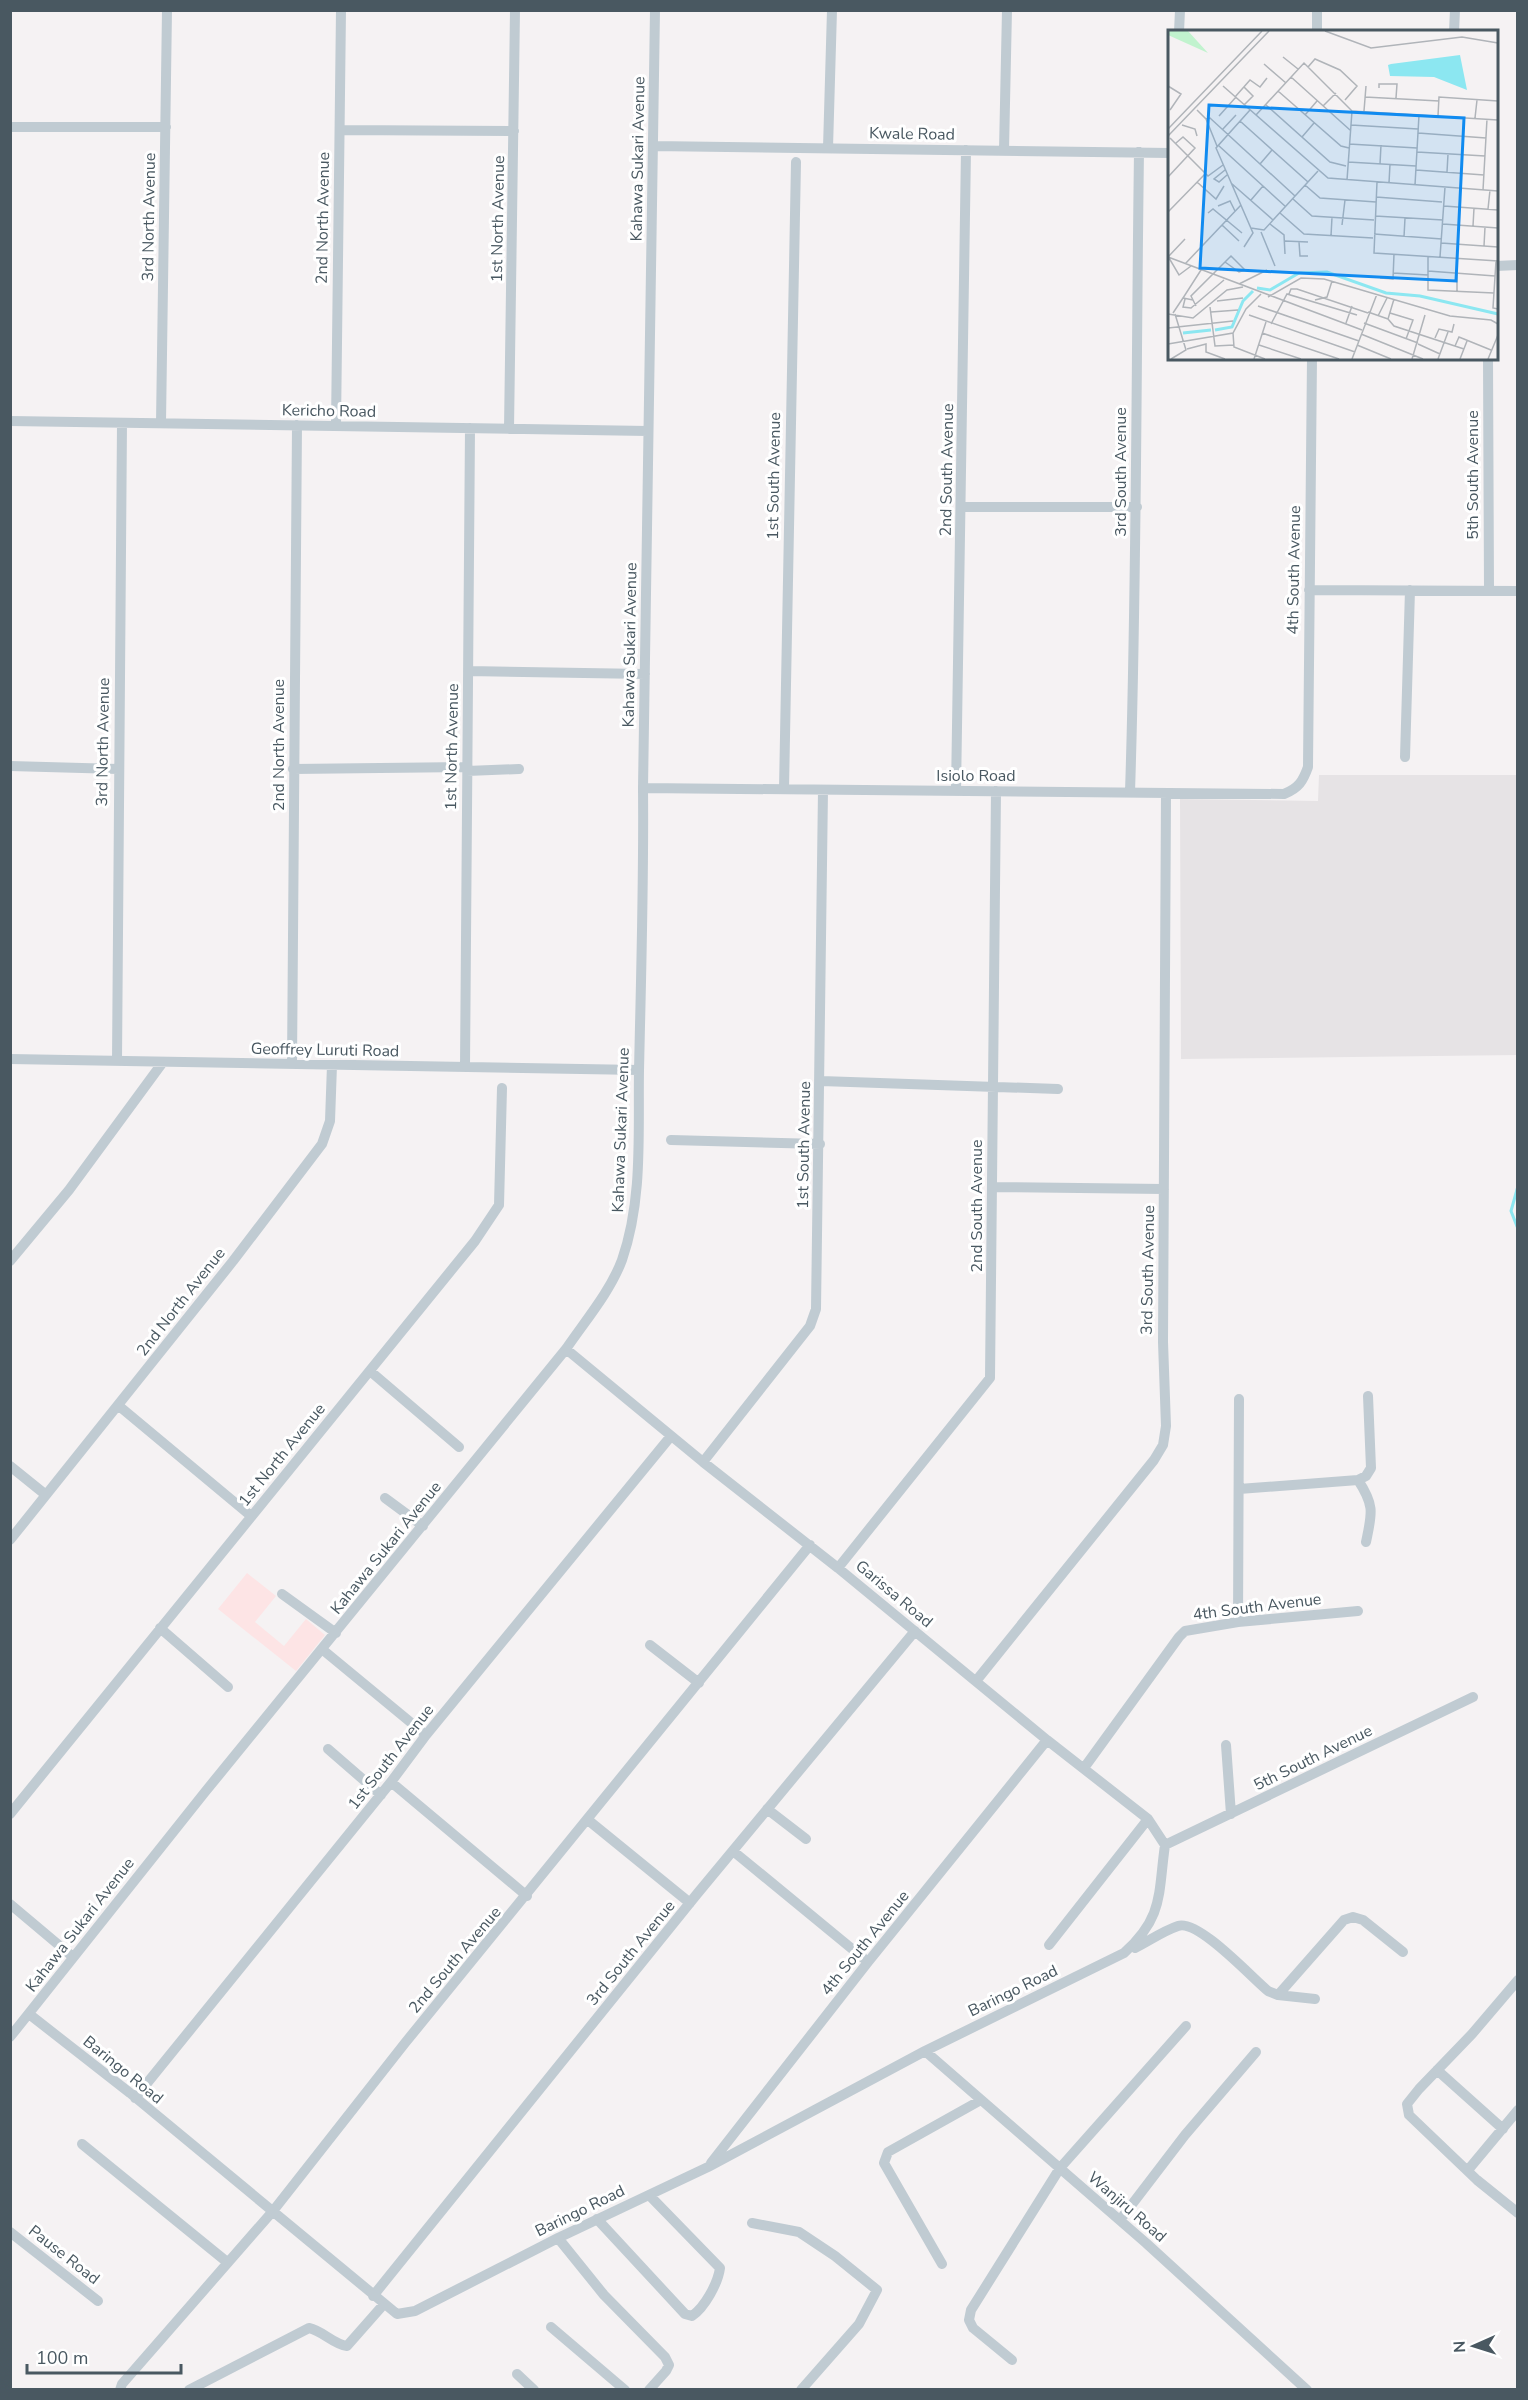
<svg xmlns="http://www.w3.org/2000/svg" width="1528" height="2400" font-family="'Nunito Sans',sans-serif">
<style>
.education{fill:#e6e3e5}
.medical{fill:#fde4e5}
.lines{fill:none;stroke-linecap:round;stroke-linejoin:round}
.stream{stroke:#8ce7f1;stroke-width:3}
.street{stroke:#c0cbd2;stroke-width:10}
.labels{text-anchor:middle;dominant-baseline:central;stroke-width:6;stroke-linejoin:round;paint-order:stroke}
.street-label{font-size:16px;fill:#495861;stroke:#fff}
.inset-river{fill:none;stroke:#8ce7f1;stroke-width:3}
.inset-road{fill:none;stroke:#b0b4b9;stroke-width:1.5}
.view{fill:#118bf0;fill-opacity:0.15;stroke:#118bf0;stroke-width:3}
.inset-edge{fill:none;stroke:#495861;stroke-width:3}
</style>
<rect width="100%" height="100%" fill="#f5f2f3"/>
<!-- education -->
<path class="education" d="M1319 775H1517V1055L1181 1059 1180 799 1318 801Z"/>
<!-- medical -->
<path class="medical" d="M247 1573 276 1596 255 1622 284 1646 306 1619 325 1635 296 1671 218 1609Z"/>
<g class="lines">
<!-- stream -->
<path class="stream" d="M1518 1186 1511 1211 1518 1229"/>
<!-- street -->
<path class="street" d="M1179 32 1180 10
M1317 32V10
M1454 32 1455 10
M11 127H166
M340 130 514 131
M653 146 1170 153
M828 148 832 10
M1004 150 1007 10
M1496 266 1518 265
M1488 358 1489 591
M10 421 648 431
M161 423 167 10
M336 426 341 10
M509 429 515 10
M962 507H1137
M1309 590 1518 591
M468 671 645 674
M1405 757 1410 590
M10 766 118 769
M293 769 467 767
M467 771 519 769
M643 788 1284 794C1299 788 1303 781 1308 767L1312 358
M784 789 796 162
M956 791 966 150
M1130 792C1137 579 1136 365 1139 152
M10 1059 639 1070
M117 1061 122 423
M292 1064 297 425
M465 1067 470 428
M821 1081 1058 1089
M671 1140 820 1144
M992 1187 1164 1189
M10 1261 69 1190 163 1062
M370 1371 459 1447
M119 1406 251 1516
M703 1462 810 1326 816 1309 823 790
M10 1466 46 1495
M1358 1480C1375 1506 1372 1513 1366 1542
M1239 1489 1358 1480 1366 1476 1371 1468 1368 1396
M385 1498 423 1526
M10 1540 233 1261 322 1144 330 1121 332 1065
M838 1568 990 1378 996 791
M282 1594 336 1633
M1238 1622 1239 1399
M160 1628 228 1687
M650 1645 699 1683
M323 1650 426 1735
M976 1681 1154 1460 1163 1445 1166 1426 1163 1342 1166 793
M1226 1745 1231 1814
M328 1749 381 1795
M1084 1768 1179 1637 1185 1631 1238 1622 1358 1611
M391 1782 527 1896
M767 1809 806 1839
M10 1814 475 1241 499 1205 502 1088
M588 1820 690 1903
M1165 1845 1473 1697
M733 1851 868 1962
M10 1904 73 1957
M1049 1945 1148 1819
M1135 1948C1149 1941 1163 1931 1178 1926 1198 1919 1251 1977 1268 1991L1278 1995 1315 1999
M1518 1980 1472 2034 1419 2089 1407 2104 1409 2115 1477 2180 1518 2213
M1278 1995 1344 1920 1353 1917 1363 1920 1403 1952
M29 2014 130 2093 397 2314 415 2311 558 2238 708 2167 925 2051 1124 1953C1164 1917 1158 1894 1165 1845L1148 1819 1047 1740 838 1568 703 1462 566 1349
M10 2037 205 1792 566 1349C585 1321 610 1292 622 1260 643 1200 638 1133 639 1071 641 976 644 883 643 788L655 10
M925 2051 1146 2243 1307 2390
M1437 2070 1503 2129
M135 2098 391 1782 426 1735 671 1436
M82 2144 227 2262
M711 2163 868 1962 1047 1740
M1468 2170 1518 2110
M597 2219 685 2314 692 2316C705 2307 718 2283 720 2268L649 2195
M1120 2220 1185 2135 1256 2052
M752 2223 799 2232 835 2256 877 2290 859 2324 801 2390
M10 2232 98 2301
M558 2238 604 2295 665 2357 669 2365 666 2371 649 2390
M942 2264 884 2163 888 2152 981 2100
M373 2296 697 1894 915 1631
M551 2327 625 2390
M1012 2360 973 2328 969 2320 971 2310 1060 2168 1186 2026
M517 2374 534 2390
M120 2390 122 2384 273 2211 405 2043 810 1545
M189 2390 309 2328C323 2331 333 2344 347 2346L384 2304"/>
</g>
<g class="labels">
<!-- street labels -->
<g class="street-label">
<text transform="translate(912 134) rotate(1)">Kwale Road</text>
<text transform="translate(638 159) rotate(-89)">Kahawa Sukari Avenue</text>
<text transform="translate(149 217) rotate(-89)">3rd North Avenue</text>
<text transform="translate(323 218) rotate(-89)">2nd North Avenue</text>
<text transform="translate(498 219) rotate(-89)">1st North Avenue</text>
<text transform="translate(329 411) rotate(1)">Kericho Road</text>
<text transform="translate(947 470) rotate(-89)">2nd South Avenue</text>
<text transform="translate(1121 472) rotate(-90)">3rd South Avenue</text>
<text transform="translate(1473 475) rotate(-90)">5th South Avenue</text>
<text transform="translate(774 476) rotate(-89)">1st South Avenue</text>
<text transform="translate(1294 570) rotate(-89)">4th South Avenue</text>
<text transform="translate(630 645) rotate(-89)">Kahawa Sukari Avenue</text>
<text transform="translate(103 742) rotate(-89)">3rd North Avenue</text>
<text transform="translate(279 745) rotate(-90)">2nd North Avenue</text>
<text transform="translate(452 747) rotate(-89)">1st North Avenue</text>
<text x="976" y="776">Isiolo Road</text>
<text transform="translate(325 1050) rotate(1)">Geoffrey Luruti Road</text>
<text transform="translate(621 1130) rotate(-88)">Kahawa Sukari Avenue</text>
<text transform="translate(804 1145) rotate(-89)">1st South Avenue</text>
<text transform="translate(977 1206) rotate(-90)">2nd South Avenue</text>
<text transform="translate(1148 1270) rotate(-89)">3rd South Avenue</text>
<text transform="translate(181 1302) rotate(-52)">2nd North Avenue</text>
<text transform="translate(282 1455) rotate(-51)">1st North Avenue</text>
<text transform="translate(386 1548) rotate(-51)">Kahawa Sukari Avenue</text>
<text transform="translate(894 1594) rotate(40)">Garissa Road</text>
<text transform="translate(1257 1607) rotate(-7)">4th South Avenue</text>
<text transform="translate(391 1757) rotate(-52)">1st South Avenue</text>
<text transform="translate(1313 1758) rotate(-26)">5th South Avenue</text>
<text transform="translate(80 1925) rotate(-52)">Kahawa Sukari Avenue</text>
<text transform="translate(865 1943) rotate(-51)">4th South Avenue</text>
<text transform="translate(631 1953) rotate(-51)">3rd South Avenue</text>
<text transform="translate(455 1960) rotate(-50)">2nd South Avenue</text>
<text transform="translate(1013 1991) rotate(-26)">Baringo Road</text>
<text transform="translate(123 2070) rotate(39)">Baringo Road</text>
<text transform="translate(1127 2207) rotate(41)">Wanjiru Road</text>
<text transform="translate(580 2211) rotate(-26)">Baringo Road</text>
<text transform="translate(64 2255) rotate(38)">Pause Road</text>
</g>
</g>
<!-- overview -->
<g transform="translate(1168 30)">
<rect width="330" height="330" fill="#f5f2f3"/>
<path d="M0 1H20L40 23 0 5Z" fill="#c1f3ce"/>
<path d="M292 25 299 60 266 47 222 46 220 35 223 34Z" fill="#8ce7f1"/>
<path class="inset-river" d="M89 258 102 260 131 243 159 242 218 263 252 266 330 284M47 300 64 297 75 271 85 261M15 303 43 300"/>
<path class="inset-road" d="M157 1 203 18 294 7 330 13M115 27 130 39M96 34 118 53M140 37 147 29 172 40 189 56 177 70M123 47 182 100M0 56 13 64 2 80M55 56 160 148 330 161M211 58V54H229L228 68M110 61 173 116 181 118M67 67 82 50 92 57 99 48M197 67 271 71M76 75 85 66 76 57M98 75 162 132 178 136M155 76 168 63M29 80 38 89 49 116M184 81 330 90M196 81 198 56M88 85 136 33 184 81M137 85 149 71M51 86 68 67M270 86 271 67 330 71M307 88 309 70M38 89 42 88 127 166M72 91 140 152M14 95 27 99 29 106M183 95 250 99M0 99 94 1M54 100 68 85M250 103 318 108M0 106 101 1M134 107 146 93M2 108 40 146 55 135M181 114 249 118M50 115 118 177M249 122 317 126M180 132 248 136M92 134 104 120M212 134 213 115M57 140 46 149 51 152 59 145M248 140 316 145M279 142 280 124M0 147 27 118 15 107 8 113M179 150 184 81M29 152 48 169 56 156M209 152 206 223 330 231M63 153 105 190M221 153 222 134M137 155 152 168 208 172M247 155 251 85M315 160 319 89M208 167 274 172M125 169 144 186 206 190M83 170 95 156M50 176 62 171 67 181M276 176 330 180M320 179 322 160M0 182 38 143M40 183 45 179 74 203M112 183 136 204 205 208M207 186 275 190M102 194 116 205 117 224M275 194 330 198M54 195 71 211M174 195 177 170M305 196 306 178M83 198 96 200 150 141M93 202 107 236M206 204 274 209M163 206 164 187M236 207 237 188M117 211 140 212M131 212 132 226H140M273 213 330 217M316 216 317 197M76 217 85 203 48 118 82 80M0 227 194 300M0 227 17 209M260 227V260L326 263M272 227 277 157M1 228 11 245 23 236M328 231 325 278 330 279M57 232 71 242 77 240M17 234 73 175M260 241 327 246M225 243 260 245M212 248 225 249 226 224M71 254 99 240M289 262V243M121 264 123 259H129L200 283M100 267 133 248 156 249 282 286 323 290 330 294M17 269 15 277 23 278 56 250M25 270 15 268 33 240M147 270 159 267 164 251M49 271 75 268M28 276 23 266 63 226 77 240M90 276 191 311M42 277 47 316 66 315M43 282 70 280M200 282 220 289 226 269M5 283 15 268M222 283 245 290 238 309M0 284 25 288 59 260 75 257M81 285 187 322M210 286 219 268M220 289 226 296 296 319M178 293 184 276M196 293 250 313M103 294 119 264 189 285M0 298 65 291M65 303 66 317 97 329M94 303 171 329M193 304 255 329M267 308 271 299 284 302 286 294M0 314 65 303 78 279 93 264M250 314 272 324M91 315 133 329M189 315 223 329M287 316 291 307 323 320M19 319 38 314V322L57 329M3 329 18 320 7 284M86 329 98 292M184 329 209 264M244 329 257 285M270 329 280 302M292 329 299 311M320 329 330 305"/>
<path class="view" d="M41 75 296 88 288 251 32 238Z"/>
<rect width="330" height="330" class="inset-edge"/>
</g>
<!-- border -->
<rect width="1528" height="2400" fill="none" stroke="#495861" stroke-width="24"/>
<!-- north arrow -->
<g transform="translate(1474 2346) rotate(267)" stroke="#ffffff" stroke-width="4.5" paint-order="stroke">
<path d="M0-4.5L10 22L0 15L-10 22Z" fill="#495861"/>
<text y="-9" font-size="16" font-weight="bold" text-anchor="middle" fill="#495861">N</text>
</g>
<!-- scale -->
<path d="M27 2364v9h154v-9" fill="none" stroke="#495861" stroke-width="3"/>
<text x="36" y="2364" font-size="18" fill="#495861" stroke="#ffffff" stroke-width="4.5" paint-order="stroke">100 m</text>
</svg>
